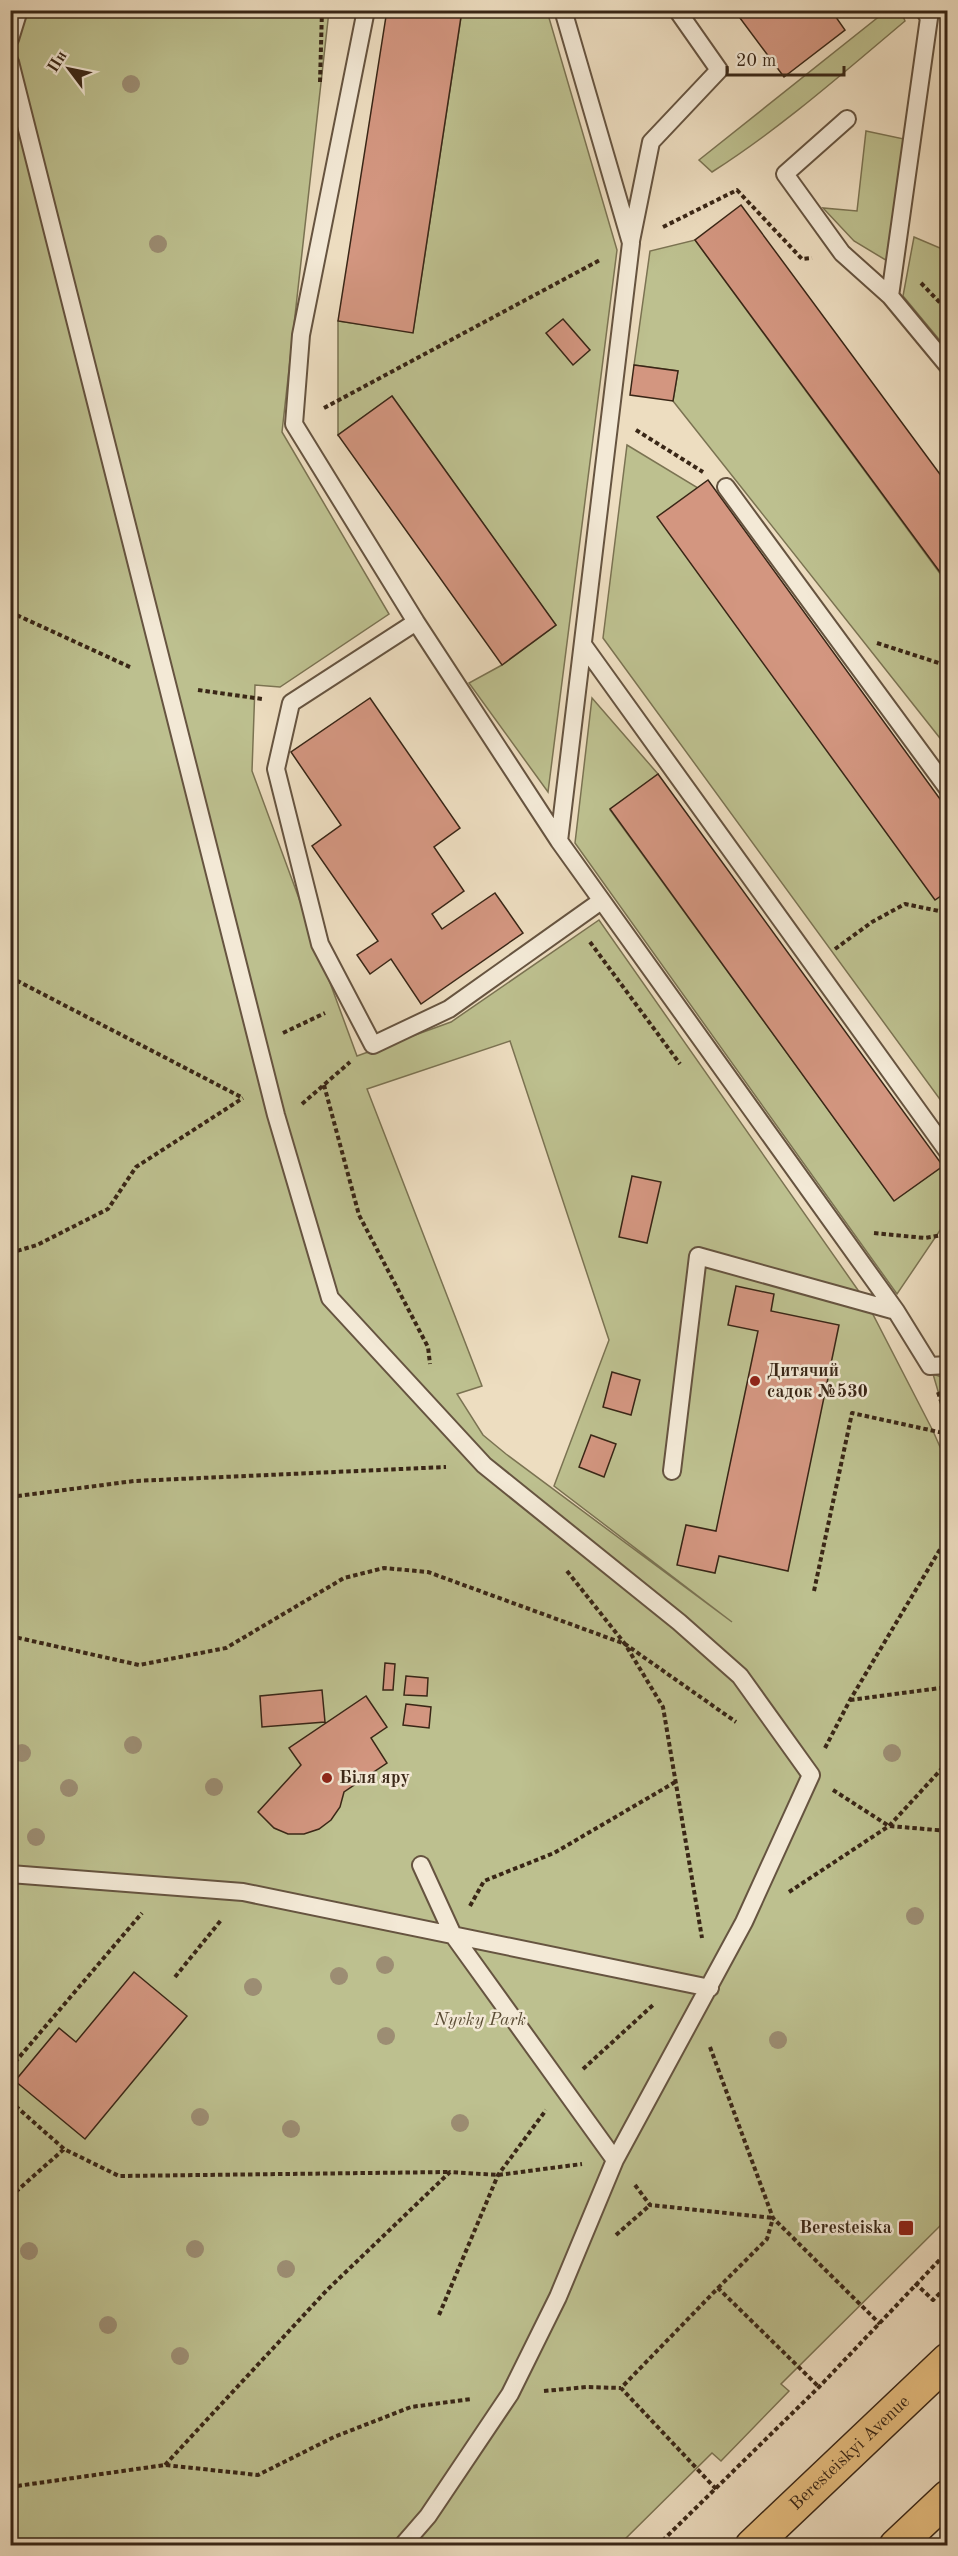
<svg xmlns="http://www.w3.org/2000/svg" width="958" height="2556" font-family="'Old Standard TT',serif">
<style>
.green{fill:#bdc08f;stroke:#7b7352;stroke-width:1.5;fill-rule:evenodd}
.building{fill:#d39680;stroke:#392616;stroke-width:1.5}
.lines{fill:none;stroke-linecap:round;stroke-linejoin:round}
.lane-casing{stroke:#665440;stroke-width:20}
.primary-casing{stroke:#392616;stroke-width:36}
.path{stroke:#392616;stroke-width:4;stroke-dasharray:4.5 3;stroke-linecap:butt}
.lane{stroke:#f3e9d6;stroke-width:16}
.primary{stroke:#e6be80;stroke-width:33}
.tree{fill:#9c8d73}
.poi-dot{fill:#8f2418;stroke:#f3e9d6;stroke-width:2}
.labels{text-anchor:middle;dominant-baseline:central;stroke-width:5;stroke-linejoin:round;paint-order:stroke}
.poi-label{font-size:18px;font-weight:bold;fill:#392616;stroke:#f3e9d6;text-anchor:start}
.park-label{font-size:18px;font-style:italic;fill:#5a4c34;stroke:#f3e9d6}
.street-label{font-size:18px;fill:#392616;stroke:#f3e9d6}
</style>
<rect width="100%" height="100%" fill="#edddc0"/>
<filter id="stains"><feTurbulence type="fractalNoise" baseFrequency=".00333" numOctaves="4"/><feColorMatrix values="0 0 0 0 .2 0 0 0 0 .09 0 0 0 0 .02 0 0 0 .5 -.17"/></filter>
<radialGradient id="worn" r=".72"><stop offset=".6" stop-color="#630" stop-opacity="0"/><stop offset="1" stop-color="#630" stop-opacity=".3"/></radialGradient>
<!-- green -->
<path class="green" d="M11 11H329L282 432 389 614 280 687 255 685 252 771 357 1056 451 1022 599 920 867 1303 933 1431 948 1465 947 2219 781 2384 789 2391 721 2461 712 2453 619 2545H11ZM510 1041 609 1340 554 1486 732 1622 506 1454 483 1435 457 1394 482 1386 367 1089Z
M462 11H547L617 250 548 792 469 683 502 665 556 625 392 396 338 435V321L413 332Z
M886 11H901L905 21C842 74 781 128 712 172L699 160Z
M866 131 904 139 889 262 854 241 823 208 857 211Z
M914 237 947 251V349L903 296Z
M695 240 947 583V747L673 401 678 371 634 365 650 251Z
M627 445 698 488 947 891V1109L603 638Z
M592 698 658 774 610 810 894 1200 943 1166 947 1169V1220L897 1294 575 843Z
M933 1374 947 1379V1422Z"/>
<!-- building -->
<path class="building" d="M387 10H462L413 333 338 321Z
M734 10H831L845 30 784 77Z
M741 205 948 485V583L695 240Z
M563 319 590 350 573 365 546 333Z
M634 365 678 371 673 401 630 395Z
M392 396 556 625 502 665 338 435Z
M708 480 948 810V891L935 900 657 517Z
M370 698 460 828 434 847 464 891 432 914 442 929 495 893 523 933 421 1004 391 959 370 974 357 955 378 941 312 846 341 825 291 752Z
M658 774 943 1166 894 1201 610 809Z
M632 1176 661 1182 647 1243 619 1237Z
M736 1286 774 1294 771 1311 839 1325 788 1571 719 1556 715 1573 677 1565 686 1525 716 1531 758 1331 728 1325Z
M612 1372 640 1380 631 1415 603 1407Z
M591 1435 616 1444 604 1477 579 1467Z
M385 1663 395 1664 393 1690H383Z
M406 1676 428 1678 427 1696 404 1695Z
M322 1690 325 1722 262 1727 260 1696Z
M366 1696 387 1727 371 1738 387 1763 344 1792 340 1807 331 1820 319 1829 304 1834H288L274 1828 258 1812 301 1765 289 1748Z
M406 1704 431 1707 429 1728 403 1725Z
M134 1972 187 2016 85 2139 15 2081 59 2028 76 2042Z"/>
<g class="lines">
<!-- lane casing -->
<g class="lane-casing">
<path id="lane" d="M366 10 301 335 294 424 416 622 559 841 896 1311 930 1366 948 1365
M10 39 19 10
M10 62 276 1115 330 1298 484 1465 679 1622 740 1676 811 1775 744 1922 615 2160 558 2297 510 2394 428 2516 402 2546
M847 119 785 174 842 253 890 296 948 366
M631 241 651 142 719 70 677 10
M890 296 929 18 924 10
M726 487 948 789
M416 622 291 703 276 769 320 944 373 1045 449 1009 601 901
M584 646 948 1152
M559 841 631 243 563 10
M672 1471 698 1256 896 1311
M421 1865 453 1935 615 2160
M10 1874 243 1892 710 1988"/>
</g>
<!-- primary casing -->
<g class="primary-casing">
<g id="primary">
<path id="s1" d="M752 2546 948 2360"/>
<path d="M896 2546 948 2497"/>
</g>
</g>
<!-- path -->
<path class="path" d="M320 82 322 10
M663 227 737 190 802 259 812 258
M921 283 948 311
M324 408 600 260
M636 430 703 472
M10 612 132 668
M877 643 948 666
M198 690 262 699
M590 942 680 1064
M835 949 872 922 905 904 939 911 948 907
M10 977 241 1097
M283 1033 325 1013
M324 1085 359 1215 428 1347 430 1364
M302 1104 350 1062
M874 1233 925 1238 948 1234
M10 1253 37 1245 108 1209 136 1167 243 1098
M938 1392 948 1422
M10 1497 134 1481 446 1467
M567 1571 625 1644 663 1707 702 1938
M814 1591 852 1413 948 1434
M10 1636 139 1665 226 1648 344 1578 384 1568 428 1572 625 1644 736 1722
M850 1700 948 1687
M825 1748 850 1700 948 1536
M833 1790 889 1826 948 1831
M789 1892 889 1826 948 1762
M470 1906 484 1881 554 1853 677 1781
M175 1977 222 1919
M710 2047 773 2218 880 2324
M10 2068 142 1913
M583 2069 653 2005
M10 2101 64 2149
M635 2185 650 2205 773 2218
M10 2197 64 2149 119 2176 450 2172
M616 2235 650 2205
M915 2283 933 2300 948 2285
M718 2288 767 2239 773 2218
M439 2315 498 2175 546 2110
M544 2391 587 2387 621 2388
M165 2465 327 2290 450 2172 498 2175 582 2164
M10 2487 165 2465 258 2475 334 2437 411 2407 471 2399
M716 2489 621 2388 718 2288 819 2387
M657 2546 819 2387 948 2251"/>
<!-- lane -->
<use href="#lane" class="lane"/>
<!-- primary -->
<use href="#primary" class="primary"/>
</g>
<!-- trees -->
<g class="tree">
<circle cx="131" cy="84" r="9"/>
<circle cx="158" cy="244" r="9"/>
<circle cx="133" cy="1745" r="9"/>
<circle cx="22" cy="1753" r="9"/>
<circle cx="892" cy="1753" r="9"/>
<circle cx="214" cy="1787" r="9"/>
<circle cx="69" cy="1788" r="9"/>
<circle cx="36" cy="1837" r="9"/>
<circle cx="915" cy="1916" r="9"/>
<circle cx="385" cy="1965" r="9"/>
<circle cx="339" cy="1976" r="9"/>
<circle cx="253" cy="1987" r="9"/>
<circle cx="386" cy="2036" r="9"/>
<circle cx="778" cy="2040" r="9"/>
<circle cx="200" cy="2117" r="9"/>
<circle cx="460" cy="2123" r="9"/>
<circle cx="291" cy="2129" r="9"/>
<circle cx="195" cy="2249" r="9"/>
<circle cx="29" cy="2251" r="9"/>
<circle cx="286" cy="2269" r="9"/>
<circle cx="108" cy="2325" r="9"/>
<circle cx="180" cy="2356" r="9"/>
</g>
<!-- markers -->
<g class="poi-dot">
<circle cx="755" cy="1381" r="6"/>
<circle cx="327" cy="1778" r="6"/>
<rect x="898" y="2220" width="16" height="16" rx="3"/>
</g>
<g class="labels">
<!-- poi labels -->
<g class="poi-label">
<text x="767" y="1371">Дитячий<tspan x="767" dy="21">садок №530</tspan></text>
<text x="339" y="1778">Біля яру</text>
<text x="892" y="2228" text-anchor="end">Beresteiska</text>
</g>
<!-- park labels -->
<g class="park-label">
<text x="480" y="2020">Nyvky Park</text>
</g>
<!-- street labels -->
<g class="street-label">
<text stroke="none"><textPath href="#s1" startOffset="135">Beresteiskyi Avenue</textPath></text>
</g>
</g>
<!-- margin -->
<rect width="958" height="2556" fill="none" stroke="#edddc0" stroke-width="36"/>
<rect x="12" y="12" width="934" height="2532" fill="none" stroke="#392616" stroke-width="3"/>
<rect x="18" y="18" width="922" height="2520" fill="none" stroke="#392616" stroke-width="1.5"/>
<!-- north arrow -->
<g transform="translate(69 69) rotate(302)" stroke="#f3e9d6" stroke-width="4.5" paint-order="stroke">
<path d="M0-4.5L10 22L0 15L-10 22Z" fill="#392616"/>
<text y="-9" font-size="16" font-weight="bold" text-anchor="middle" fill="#392616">Пн</text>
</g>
<!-- scale -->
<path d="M727 66v9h117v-9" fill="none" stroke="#392616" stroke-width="3"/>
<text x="736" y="66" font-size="18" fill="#392616" stroke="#f3e9d6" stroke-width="4.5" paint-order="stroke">20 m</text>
<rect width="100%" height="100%" filter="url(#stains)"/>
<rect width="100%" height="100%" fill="url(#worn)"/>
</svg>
